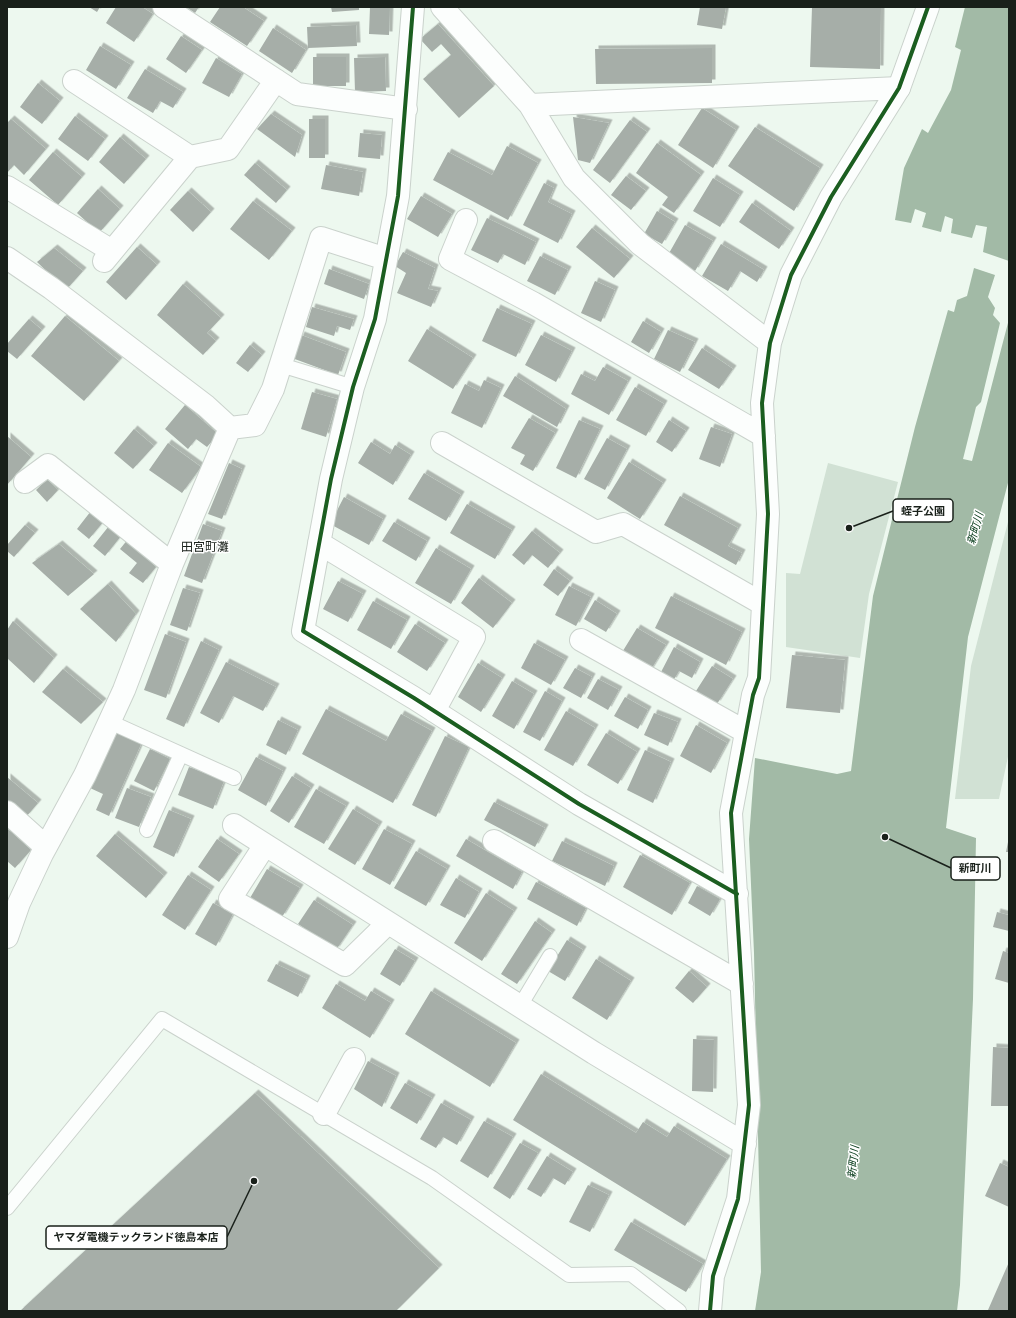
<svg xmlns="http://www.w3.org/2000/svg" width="1016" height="1318" font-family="Literata,'Noto Sans JP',serif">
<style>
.green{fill:#d1e1d4}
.water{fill:#a2baa6}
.building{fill:#a6aea8;filter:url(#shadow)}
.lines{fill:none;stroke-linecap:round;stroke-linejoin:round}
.lane-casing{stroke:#cad2cc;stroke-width:16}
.street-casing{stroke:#cad2cc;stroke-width:24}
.secondary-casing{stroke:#cad2cc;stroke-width:24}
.lane{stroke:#fcfefd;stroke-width:14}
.street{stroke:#fcfefd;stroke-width:22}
.secondary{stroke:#fcfefd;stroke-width:22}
.cycleway-casing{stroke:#fff;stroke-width:6}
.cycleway{stroke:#1b5e20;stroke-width:4}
.labels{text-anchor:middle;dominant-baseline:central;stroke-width:3;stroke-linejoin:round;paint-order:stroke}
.water-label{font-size:11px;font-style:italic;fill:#013615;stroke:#fff}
.quarter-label{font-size:12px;fill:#19201a;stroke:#fff}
.leader{fill:none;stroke:#19201a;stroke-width:1.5}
.callout-dot{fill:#19201a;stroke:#fff;stroke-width:1.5}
.callout{fill:#fff;stroke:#19201a;stroke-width:1.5}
.callout-label{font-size:11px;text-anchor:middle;font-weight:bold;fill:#19201a}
</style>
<defs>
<filter id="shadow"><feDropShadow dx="3.5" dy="-3.5" stdDeviation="0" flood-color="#0004"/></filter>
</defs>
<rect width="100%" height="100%" fill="#edf8ef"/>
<!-- green -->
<path class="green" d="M828 463 898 482 869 594 860 658 786 647V573L800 574Z
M1009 518V752L999 799H955L971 666Z"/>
<!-- water -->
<path class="water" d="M965 7H1009V261L983 252 987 227 976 225 972 238 951 233 953 219 945 216 941 232 922 227 926 213 915 209 911 223 895 220 904 168 922 129 928 133 951 90 961 50 955 47Z
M974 268 995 275 988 297 995 308 993 315 1000 323 981 402 976 407 963 459 972 461 1009 319V479L968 637 946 828 976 838 973 999 960 1285 957 1311H755L761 1272 754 953 749 839 755 758 837 774 851 771 873 596 915 427 948 310 954 312 957 300 967 296Z"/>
<!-- building -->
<path class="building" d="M89 7H100L97 12Z
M116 7H142L153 14 134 42 106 23Z
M186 7H199L195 13Z
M220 7H243L264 21 247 46 210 22Z
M331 7H359V10L332 12Z
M370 7H390L389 35 369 34Z
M700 7H726L722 29 697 25Z
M812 7H881L880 69 810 67Z
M438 24 494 86 459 118 423 79 451 55 441 44 432 52 420 39Z
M356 25 357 46 308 48 307 27Z
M273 28 306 50 292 73 259 51Z
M181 36 202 50 186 73 166 59Z
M100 46 131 65 116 89 86 70Z
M712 48V83L596 84 595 49Z
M313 57H346V86H313Z
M385 57 386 91 355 92 354 58Z
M216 58 242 74 229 97 202 83Z
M145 69 183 92 173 108 160 101 153 113 127 98Z
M38 83 60 101 42 124 20 107Z
M702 108 736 130 713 168 678 145Z
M271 114 302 135 295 157 257 129Z
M75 116 105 139 88 161 58 139Z
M573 117 609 123 590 163 578 160Z
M11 119 46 149 24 175 14 165 7 173V123Z
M309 119H325V158H309Z
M630 120 647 132 610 183 593 170Z
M755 127 820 168 794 211 728 166Z
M360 133 382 135 380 159 358 157Z
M120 137 146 159 124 184 99 162Z
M657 143 701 175 674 213 662 205 668 197 636 173Z
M507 146 538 163 508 220 433 180 448 152 492 175Z
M53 152 82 177 58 205 29 180Z
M255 163 287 190 276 203 244 175Z
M326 165 363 172 359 196 321 189Z
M626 176 646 191 631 210 611 195Z
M713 178 740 195 720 227 693 211Z
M544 183 554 188 548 202 572 214 558 243 523 225Z
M98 189 120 209 99 233 77 213Z
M188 191 211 212 193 232 170 210Z
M421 196 452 214 438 237 407 219Z
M253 201 292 231 269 260 230 229Z
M752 203 791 231 779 249 739 222Z
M657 211 675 222 662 244 644 234Z
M487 218 536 242 525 265 503 254 498 263 471 250Z
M685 225 713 241 695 271 668 255Z
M592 228 630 259 614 278 576 247Z
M721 244 764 270 757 282 740 271 728 291 702 276Z
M137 247 157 265 126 300 106 282Z
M54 248 83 271 66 290 37 262Z
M403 252 435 268 428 289 438 291 431 307 397 293 406 273 395 266Z
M540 256 568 270 555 295 527 281Z
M329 269 369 284 364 299 324 284Z
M595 281 615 290 601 322 581 313Z
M183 284 221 318 207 333 216 341 203 355 157 315Z
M312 307 354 319 350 330 337 326 334 336 306 327Z
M497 308 532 324 516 357 482 341Z
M65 316 119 361 84 401 31 356Z
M29 319 42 330 17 359 7 351V344Z
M643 321 661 332 649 353 631 342Z
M427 329 473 358 453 389 408 361Z
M668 330 695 342 680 372 654 359Z
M301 335 346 352 338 375 292 358Z
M541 335 572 351 556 382 525 365Z
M250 345 262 355 248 372 236 363Z
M702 348 733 369 719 389 688 370Z
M603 367 628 381 609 415 571 394 581 374 595 381Z
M515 376 566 409 557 427 503 396Z
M484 380 501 388 482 428 451 413 465 384 479 391Z
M635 387 664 404 646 436 616 420Z
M312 392 337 399 326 437 301 429Z
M185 405 218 434 207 447 196 439 188 449 165 429Z
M529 418 555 433 533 471 520 464 525 455 511 448Z
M579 420 600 429 576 478 556 468Z
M669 420 686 431 672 452 656 442Z
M711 427 732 434 720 467 699 459Z
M134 429 154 446 133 469 114 453Z
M7 436 31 457 7 485Z
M607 438 627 449 605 490 584 479Z
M371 442 390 454 395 445 411 455 393 485 358 463Z
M168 443 201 467 182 493 149 470Z
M629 462 663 483 640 519 607 498Z
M229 463 242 469 222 519 208 514Z
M424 473 461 495 446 521 408 499Z
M47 479 58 490 47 502 36 490Z
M680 496 738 528 728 546 742 553 736 565 664 525Z
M344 497 383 519 369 545 330 524Z
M467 504 512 530 495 559 450 533Z
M91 511 104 521 89 539 77 529Z
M394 522 427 541 416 561 382 541Z
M203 524 222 531 202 583 184 576Z
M25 525 35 533 14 557 7 551V545Z
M109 526 121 536 105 556 93 546Z
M532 531 560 553 548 568 532 555 524 565 512 555Z
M129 538 156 567 143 583 129 573 137 563 120 549Z
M59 544 94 574 68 596 32 563Z
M436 548 471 569 451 604 415 583Z
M554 569 570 581 558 596 543 585Z
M479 578 512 603 493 628 461 603Z
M338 581 363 594 348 622 323 609Z
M108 584 136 614 116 642 80 609Z
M569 586 591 597 576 626 555 615Z
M183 588 200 593 187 631 170 625Z
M671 596 742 632 726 665 655 628Z
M595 600 617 614 606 632 584 619Z
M373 601 407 620 391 649 357 630Z
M13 621 54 658 34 683 7 658V630Z
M415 624 445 643 427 671 397 652Z
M637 628 666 645 650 671 621 654Z
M165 634 186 642 166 698 144 690Z
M201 641 219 650 184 727 166 719Z
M534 643 565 660 551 685 521 668Z
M674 647 700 662 692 678 679 671 673 681 660 674Z
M792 655 845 660 840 713 786 708Z
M226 662 276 687 263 711 233 696 219 723 200 713Z
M478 663 502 678 481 712 458 697Z
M712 666 733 679 717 704 696 691Z
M575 668 592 677 581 698 563 688Z
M63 669 103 702 81 724 42 692Z
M598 679 619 690 608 710 587 698Z
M512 681 534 694 514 729 492 716Z
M545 691 562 701 540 741 523 732Z
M625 697 648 710 638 729 614 716Z
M326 709 386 741 401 714 432 731 393 803 302 754Z
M566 711 595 728 573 766 544 750Z
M654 713 678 722 668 746 644 735Z
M278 720 298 730 286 755 266 745Z
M696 725 727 743 711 773 680 756Z
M116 730 142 742 109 816 96 810 103 794 90 788Z
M606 733 637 752 618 784 587 765Z
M445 736 469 747 436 817 412 805Z
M150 749 170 759 154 791 134 781Z
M645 750 671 762 653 803 627 790Z
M256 757 283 771 266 806 238 790Z
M189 767 224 781 213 809 178 795Z
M292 776 311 788 289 823 270 811Z
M7 777 38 803 26 817 7 801Z
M127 788 151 797 139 827 115 818Z
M316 789 346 806 324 844 294 827Z
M494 802 545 828 535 847 484 820Z
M353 809 379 825 355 865 328 849Z
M169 810 191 819 174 857 153 847Z
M7 828 31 850 15 868 7 861Z
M384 829 412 844 390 885 362 869Z
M115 834 164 876 146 898 96 856Z
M217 839 239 854 219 882 198 867Z
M466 839 522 872 513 889 456 856Z
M562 841 614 866 605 886 552 861Z
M1008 842H1009V852H1006Z
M416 851 447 869 426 906 394 888Z
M640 855 690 883 672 915 623 887Z
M267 869 300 888 282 917 250 898Z
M188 875 211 890 185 930 162 915Z
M456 878 479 892 465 918 440 905Z
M536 882 586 908 577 926 527 899Z
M697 886 720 899 710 916 688 903Z
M486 893 514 911 482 961 454 943Z
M314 900 353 925 336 950 298 924Z
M213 903 233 914 216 946 195 934Z
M997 912 1008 915 1009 912V931L993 927Z
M535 921 552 933 517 984 501 974Z
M567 940 583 950 565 981 548 971Z
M395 949 415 961 400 986 380 974Z
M1003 951 1009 953V983L995 979Z
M596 959 631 981 607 1020 572 998Z
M276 964 307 979 298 997 267 981Z
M689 971 707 987 693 1003 675 988Z
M336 984 365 1001 371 991 391 1003 370 1038 322 1008Z
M431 991 516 1043 490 1087 405 1034Z
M693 1039 714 1040 713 1092 692 1091Z
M993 1047 1009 1048V1106H991Z
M368 1061 396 1076 382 1107 354 1089Z
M541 1074 636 1133 643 1122 667 1137 674 1126 727 1159 685 1226 513 1120Z
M405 1083 432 1098 417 1124 390 1108Z
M255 1093 439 1268 396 1311H20Z
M441 1103 471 1120 457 1145 443 1137 436 1148 420 1139Z
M484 1121 513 1137 488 1178 460 1161Z
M520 1143 538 1153 510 1199 493 1188Z
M547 1156 573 1172 565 1185 553 1178 541 1197 527 1189Z
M1000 1163 1009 1167V1207L985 1196Z
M588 1185 609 1195 590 1232 569 1222Z
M631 1222 703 1264 686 1292 614 1250Z
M1009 1262V1311H989L988 1310Z"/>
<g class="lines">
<!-- lane casing -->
<g class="lane-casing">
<path id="lane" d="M281 365 353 387
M110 722 234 778
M147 830 181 754
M520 1006 550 956
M7 1208 162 1019 432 1178 569 1275 631 1274 679 1311"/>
</g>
<!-- street casing -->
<g class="street-casing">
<path id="street" d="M164 7 297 94 406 109
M413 7 398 196 375 319 353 387 331 479 303 631 414 698 579 804 737 894
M442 7 530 105 899 88
M74 81 190 157
M530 105 574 178 640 244 770 343
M7 187 112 251
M466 220 450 259 533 303 764 436
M7 258 51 288 206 406 230 428 172 564 48 465 25 482
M104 261 190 157 228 149 276 80
M230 428 255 425 273 389 321 238 386 259
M442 443 596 532 623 524 763 604
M319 543 474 637 434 711
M581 640 746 732
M7 812 46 847
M234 825 594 1053 745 1144
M494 841 742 984
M265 845 230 899 345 965 388 923
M7 937 19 903 42 854 85 775 124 690 172 564
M324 1114 354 1059
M710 1311 713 1276 738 1199 749 1105 731 813 753 695 759 678 768 514 762 403 770 343 791 275 831 197 899 88"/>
</g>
<!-- secondary casing -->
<g class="secondary-casing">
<path id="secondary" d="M899 88 928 7"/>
</g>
<!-- lane -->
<use href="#lane" class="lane"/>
<!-- street -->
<use href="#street" class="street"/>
<!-- secondary -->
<use href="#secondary" class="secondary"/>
<!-- cycleway casing -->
<g class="cycleway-casing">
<path id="cycleway" d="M413 7 398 196 375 319 353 387 331 479 303 631 414 698 579 804 737 894
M710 1311 713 1276 738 1199 749 1105 731 813 753 695 759 678 768 514 762 403 770 343 791 275 831 197 899 88 928 7"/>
</g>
<!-- cycleway -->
<use href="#cycleway" class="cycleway"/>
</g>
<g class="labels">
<!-- water labels -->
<g class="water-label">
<text transform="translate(974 528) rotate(-74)">新町川</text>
<text transform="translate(852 1162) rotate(-84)">新町川</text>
</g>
<!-- quarter labels -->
<g class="quarter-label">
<text x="205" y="546">田宮町灘</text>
</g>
</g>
<!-- callouts -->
<path class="leader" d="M849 528L893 511M885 837L951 868M254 1181L227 1237"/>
<g class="callout-dot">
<circle cx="849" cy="528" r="4"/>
<circle cx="885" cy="837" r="4"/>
<circle cx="254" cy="1181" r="4"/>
</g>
<g class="callout">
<rect x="893" y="499" width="60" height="23" rx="4"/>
<rect x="951" y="857" width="49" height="23" rx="4"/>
<rect x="46" y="1226" width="181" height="23" rx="4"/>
</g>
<g class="callout-label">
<text x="923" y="515">蛭子公園</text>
<text x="975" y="872">新町川</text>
<text x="136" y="1241">ヤマダ電機テックランド徳島本店</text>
</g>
<!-- border -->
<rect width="1016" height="1318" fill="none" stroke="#19201a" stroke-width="16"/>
</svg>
